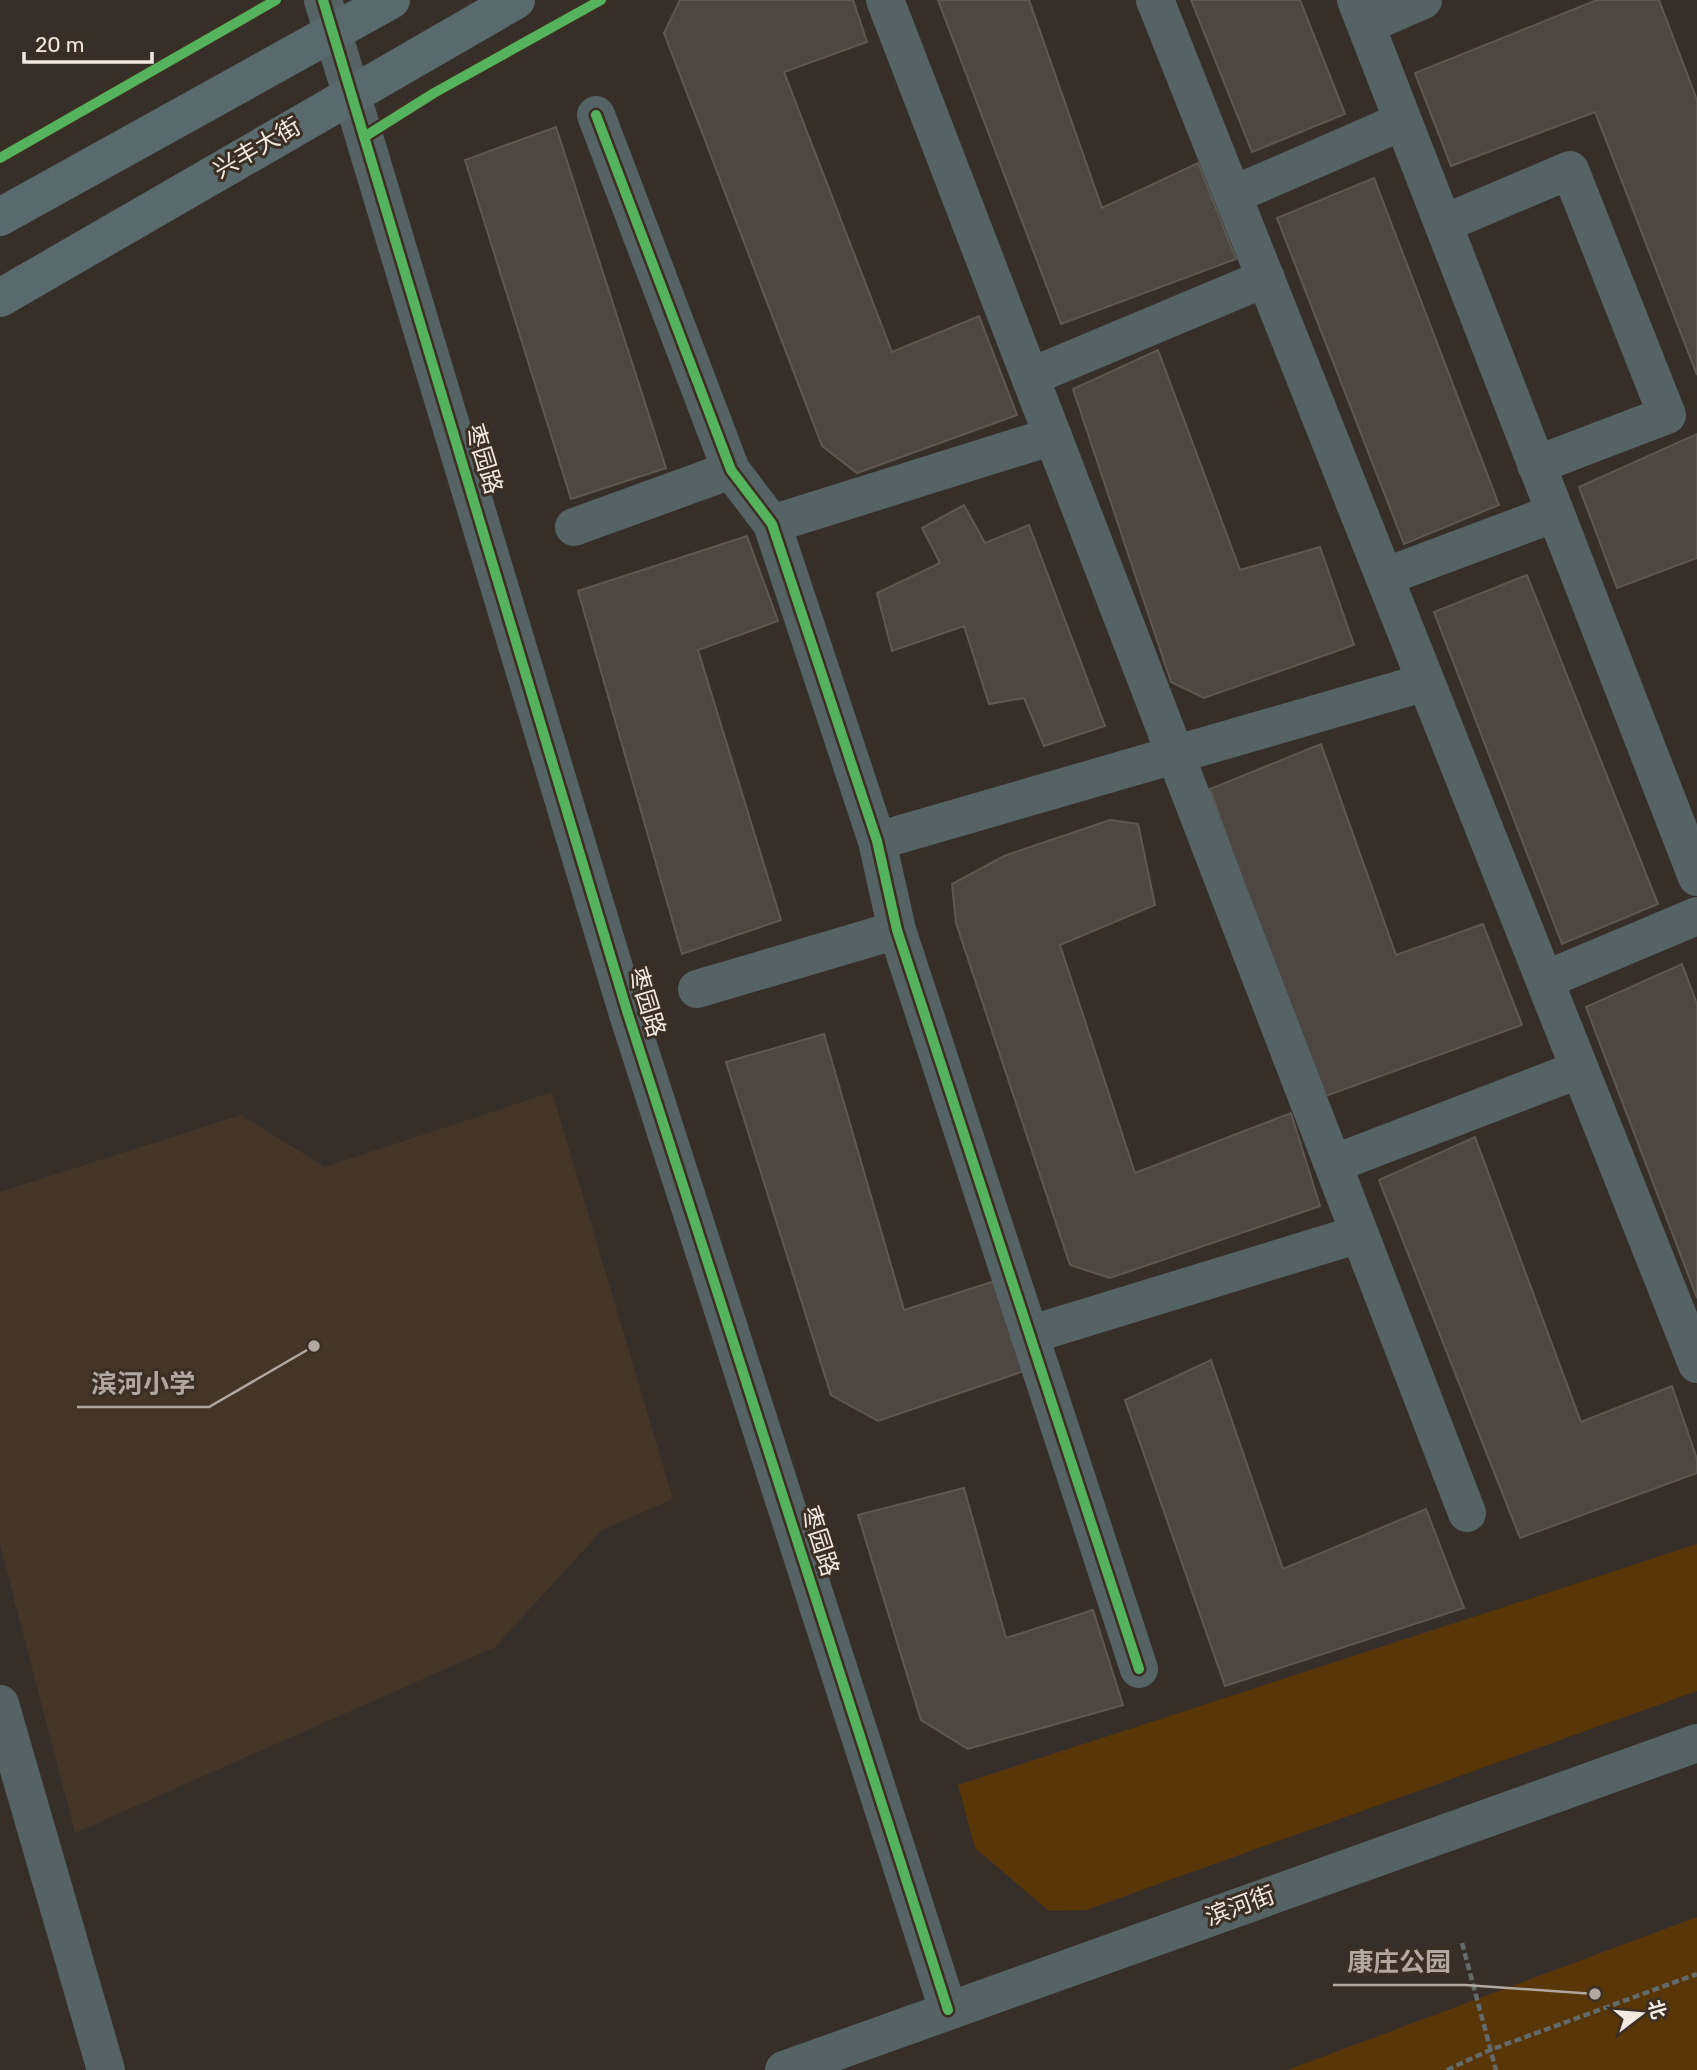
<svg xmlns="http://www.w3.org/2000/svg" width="1697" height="2070" font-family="Rubik,'Noto Sans SC',sans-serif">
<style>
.built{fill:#443526}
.green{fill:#593608}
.building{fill:#4c4742;stroke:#5e5853;stroke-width:2}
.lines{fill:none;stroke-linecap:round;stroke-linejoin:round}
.path{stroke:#626a6a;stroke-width:4.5;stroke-dasharray:7 3.5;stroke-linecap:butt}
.minor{stroke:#556364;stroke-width:38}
.major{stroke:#596a6c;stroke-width:38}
.cycleway-casing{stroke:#3b2f24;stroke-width:15}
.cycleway{stroke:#56b35d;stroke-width:10}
.labels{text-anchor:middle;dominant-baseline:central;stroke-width:6;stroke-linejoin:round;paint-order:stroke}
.street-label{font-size:24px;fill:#f1e9e2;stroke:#3b2f24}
.leader{fill:none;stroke:#b0a8a1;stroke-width:2.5}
.callout-dot{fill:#b0a8a1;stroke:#3b2f24;stroke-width:2.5}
.callout-label{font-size:26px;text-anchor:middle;font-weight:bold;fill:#b0a8a1;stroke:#3b2f24;stroke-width:6;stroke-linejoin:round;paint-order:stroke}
</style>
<rect width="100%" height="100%" fill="#362f29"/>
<!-- built -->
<path class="built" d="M552 1092 673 1499 602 1530 495 1647 75 1833 0 1545V1192L241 1115 325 1167Z"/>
<!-- green -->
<path class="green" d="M1697 1544V1691L1086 1910 1049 1911 975 1848 958 1785Z
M1697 1917V2070H1287Z"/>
<!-- building -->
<path class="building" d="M680 0H853L867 42 784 72 892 352 979 316 1017 415 857 473 822 446 664 33Z
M938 0H1029L1102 208 1198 163 1236 259 1061 324Z
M1191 0H1300L1345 114 1252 152Z
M1597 0H1659L1697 100V375L1595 112 1451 166 1415 73Z
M556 127 666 468 571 499 465 160Z
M1374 178 1499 505 1404 544 1277 218Z
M1158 350 1240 570 1320 547 1354 645 1204 698 1171 682 1073 389Z
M1697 434V558L1617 588 1579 487Z
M964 505 985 543 1029 525 1105 726 1044 746 1024 698 989 704 964 626 892 651 877 593 940 563 922 528Z
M747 536 778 621 698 650 781 920 682 954 578 591Z
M1527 575 1658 904 1562 944 1434 612Z
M1321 744 1396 955 1483 924 1522 1025 1320 1098 1210 789Z
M1110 820 1138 824 1155 905 1060 945 1135 1173 1291 1113 1320 1206 1110 1278 1070 1265 956 923 952 884 1004 856Z
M1682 964 1697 1004V1298L1586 1007Z
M824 1034 904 1310 995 1281 1027 1370 878 1421 831 1395 726 1062Z
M1475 1137 1581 1422 1672 1386 1697 1459V1473L1520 1538 1379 1180Z
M1211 1360 1283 1569 1426 1509 1464 1608 1225 1686 1125 1400Z
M964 1488 1006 1638 1093 1610 1123 1705 968 1749 921 1720 858 1515Z"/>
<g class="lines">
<!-- path -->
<path class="path" d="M1462 1943 1496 2070
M1447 2070 1490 2050 1697 1974"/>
<!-- minor -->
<path class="minor" d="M323 0 627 1011 948 2010
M885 0 1467 1513
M1155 0 1697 1364
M1356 0 1697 877
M1366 25 1423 0
M596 115 731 470 772 524 877 841 897 930 1139 1669
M1233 195 1403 121
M1443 224 1570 170 1667 415 1536 465
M1030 377 1266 278
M772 524 1053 436
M574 527 731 470
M1384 577 1555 513
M877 841 1426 682
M1545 980 1697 916
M697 989 897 930
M1333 1164 1580 1069
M1029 1335 1359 1234
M0 1704 106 2070
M784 2070 1697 1743"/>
<!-- major -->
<path class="major" d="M0 217 391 0
M0 298 516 0"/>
<!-- cycleway casing -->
<g class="cycleway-casing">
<path id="cycleway" d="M323 0 627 1011 948 2010
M596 115 731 470 772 524 877 841 897 930 1139 1669
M364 137 434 93 601 0
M0 158 276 0"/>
</g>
<!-- cycleway -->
<use href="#cycleway" class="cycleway"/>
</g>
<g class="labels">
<!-- street labels -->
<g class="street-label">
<text transform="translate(257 148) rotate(-30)">兴丰大街</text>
<text transform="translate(484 459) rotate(73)">枣园路</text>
<text transform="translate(647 1002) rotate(73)">枣园路</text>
<text transform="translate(820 1541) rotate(72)">枣园路</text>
<text transform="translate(1240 1906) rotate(-20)">滨河街</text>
</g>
</g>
<!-- callouts -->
<path class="leader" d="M314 1346L209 1407H77M1595 1994L1465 1985H1333"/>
<g class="callout-dot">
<circle cx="314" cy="1346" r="7"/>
<circle cx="1595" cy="1994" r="7"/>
</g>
<g class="callout-label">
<text x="143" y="1393">滨河小学</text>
<text x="1399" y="1971">康庄公园</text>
</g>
<!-- north arrow -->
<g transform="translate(1641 2014) rotate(74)" stroke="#3b2f24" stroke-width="5" paint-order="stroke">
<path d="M0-5L12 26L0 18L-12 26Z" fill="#f1e9e2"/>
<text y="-10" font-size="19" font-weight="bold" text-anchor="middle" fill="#f1e9e2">北</text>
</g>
<!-- scale -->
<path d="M24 52v10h128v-10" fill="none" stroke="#f1e9e2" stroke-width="3.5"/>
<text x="35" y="52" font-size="21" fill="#f1e9e2" stroke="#3b2f24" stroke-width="5" paint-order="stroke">20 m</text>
</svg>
